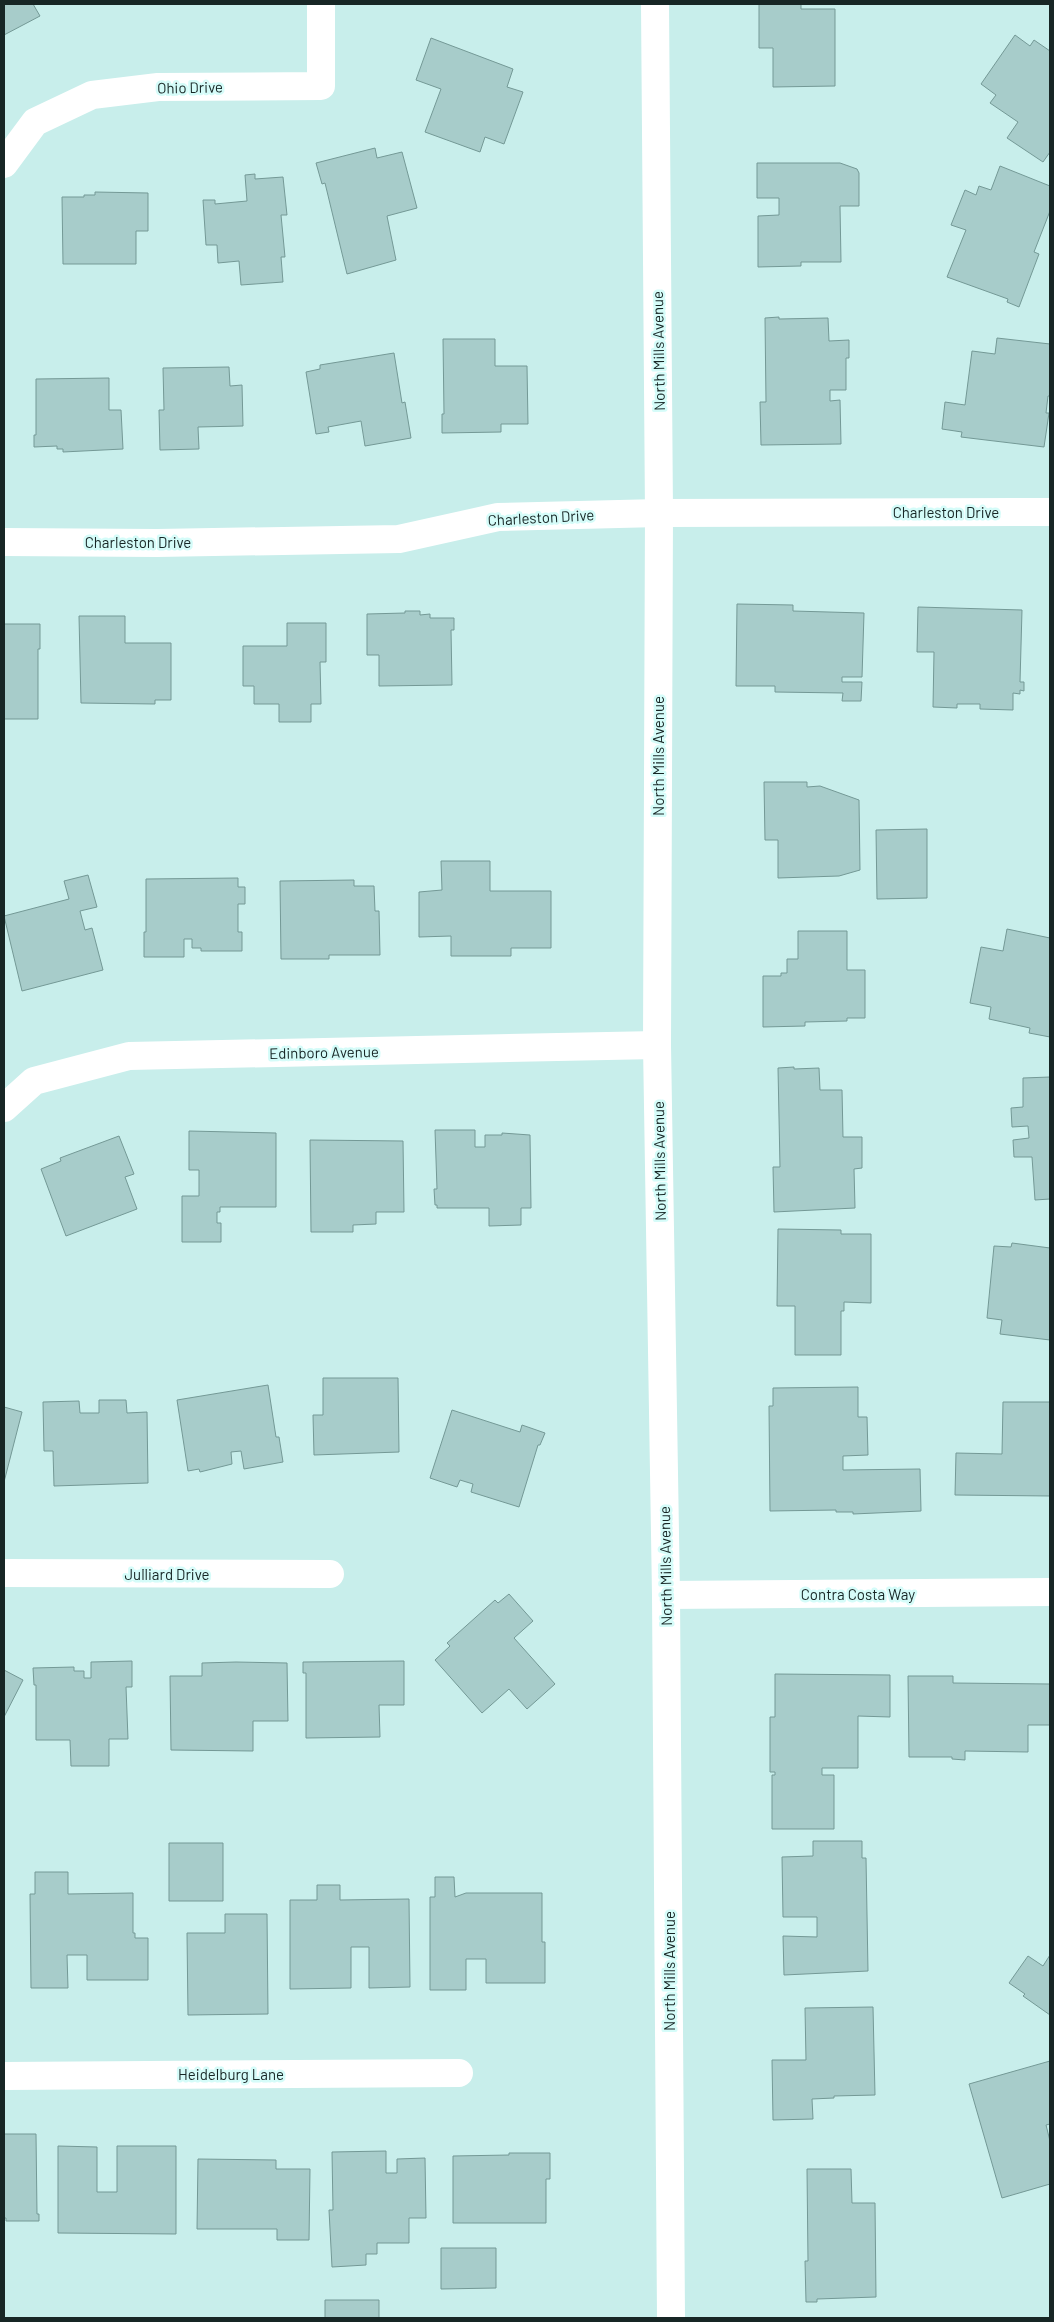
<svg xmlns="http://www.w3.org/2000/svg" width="1054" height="2322" font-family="Barlow,sans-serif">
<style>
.building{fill:#a7ccca;stroke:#749996}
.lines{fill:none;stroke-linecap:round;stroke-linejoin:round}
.street{stroke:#fff;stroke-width:28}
.secondary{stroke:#fff;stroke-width:28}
.labels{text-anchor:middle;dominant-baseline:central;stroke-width:5;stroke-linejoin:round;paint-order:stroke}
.street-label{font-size:15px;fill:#172625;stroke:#d5fcf9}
</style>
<rect width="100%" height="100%" fill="#c8eeeb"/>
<!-- building -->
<path class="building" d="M4 4H33L40 16 4 35Z
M759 4H801V9H835V86L773 87V48H759Z
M1015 35 1030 46 1034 40 1050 51V152L1043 162 1007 138 1018 122 990 103 996 95 981 84Z
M431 38 513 69 507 87 523 92 504 144 485 137 480 152 425 132 441 89 416 80Z
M375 148 377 158 402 152 417 208 387 216 396 260 347 274 325 183 322 184 316 163Z
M757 163H840L857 169 859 173V206H840L841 262H801V266L758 267V216L779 215V198H757Z
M1000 166 1050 186V211L1034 252 1039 254 1019 307 1007 302 1008 299 947 277 966 230 951 225 965 190 976 195 979 186 991 190Z
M255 174V179L283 177 287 215H281L285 257H281L283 282 241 285 239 261 218 263 217 245H206L203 200H215V204L247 201 245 175Z
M95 192 148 193V231H136V264H63L62 197H84V195H95Z
M779 317V319L828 318 829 341 849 340V358H846V390H830V401L840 400 841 444 761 445 760 402H766L765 318Z
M997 338 1050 344V396H1048L1046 413H1049L1044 447 961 437 962 432 942 429 945 402 965 405 972 351 995 354Z
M443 339H495V366H527L528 424H501V432L442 433V414H444Z
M394 353 402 403 405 402 411 438 365 446 361 421 328 427 329 432 316 434 306 372 320 369V365Z
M229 367 230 386 242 385 243 426 198 427 199 449 160 450 159 410H164L163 368Z
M109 378V410H121L123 449 63 452V449H57V446L34 447V435H36V379Z
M737 604 793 605V611L864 613 862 677H842V682H862L861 701H842L843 693 775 692V686H736Z
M918 607 1022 610 1020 682H1024V691L1020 690V694L1013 693V710L980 709V704H957V708L933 707 934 652H917Z
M405 611H420V615L430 614V618H454V630H451L452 685 379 686V655H367V614L405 613Z
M79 616H125V643H171V700H155V704L81 703Z
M287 623H326V662H320L321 704H311V722H279V704H254V686H243V646H287Z
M4 624H40V649H38V719H4Z
M764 782H807V787L820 786 859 800 860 870 839 876 778 878V840H765Z
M927 829V898L877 899 876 830Z
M441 861H490V891H551V948H511V956H451V936L419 937V892L442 890Z
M88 875 97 907 80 911 85 930 92 928 103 970 22 991 4 916 69 899 64 881Z
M238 878V887H245V904H238V932H242V951H201V948H192V939H184V957H144V932H146V879Z
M354 880V886H374L375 911H379L380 955H329V959H281L280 881Z
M1007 929 1050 938V1037L1029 1033 1030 1028 989 1019 991 1007 970 1003 981 947 1003 951Z
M798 931H847V970H865V1018H847V1021L805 1022V1026L763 1027V976H781V973H787V959H798Z
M794 1067V1069L819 1068 820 1090H842L843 1137H862V1168L854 1169 855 1208 774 1212 773 1167H780L778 1068Z
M1050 1077V1199L1035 1200 1032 1157H1014L1013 1140 1029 1138 1028 1126 1012 1127 1011 1108 1023 1107V1078Z
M435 1130H475V1147H485V1135H502V1133L530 1135 531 1208H521V1225L489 1226V1208H437V1205H435L434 1189H437Z
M189 1131 276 1133V1207H220V1212H217V1223H221V1242H182V1196H199V1170H189Z
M119 1136 134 1174 125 1177 137 1209 66 1236 41 1169 61 1161 60 1158Z
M310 1140 403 1141 404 1212H376V1224L353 1225V1232H311Z
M778 1229 841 1230V1234H871V1303L844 1302V1311H841V1355H795V1306H777Z
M1012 1243 1050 1248V1340L1000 1334 1002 1320 987 1318 994 1246 1011 1247Z
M323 1378H398L399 1452 314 1455 313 1415H323Z
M268 1385 276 1437H279L283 1462 244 1469 241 1451 231 1452 232 1464 200 1472 199 1469 188 1471 177 1400Z
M858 1387V1417H867L868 1455 843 1456V1470L920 1469 921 1511 853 1514V1512H836V1510L770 1511 769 1406H773V1388Z
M99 1400H126L127 1413 147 1412 148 1483 54 1486 53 1451H44L43 1402 79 1401 80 1413H99Z
M1003 1402H1050V1496L955 1495 956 1453 1002 1454Z
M4 1407 22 1412 4 1482Z
M452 1410 520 1432 522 1425 545 1433 540 1445H538L519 1507 471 1492 473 1484 460 1480 457 1487 430 1478Z
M509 1594 533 1621 514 1638 555 1684 527 1709 509 1689 482 1713 435 1660 450 1646 447 1643 495 1600 498 1603Z
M132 1661V1687H126L128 1739H109V1766H71L70 1740H36V1685H34L33 1668 74 1667V1671H84V1678H91V1662Z
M404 1661V1705H379L380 1737 306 1738V1673H303V1662Z
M236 1662 287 1663 288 1721H253V1751L171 1750 170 1676H202V1663Z
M4 1670 23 1680 4 1717Z
M775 1674 890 1675V1717L858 1716V1768H822V1775H834V1829H772V1775H775V1772H770V1717H775Z
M908 1676H953V1683L1050 1684V1725H1028V1752L965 1751V1760L952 1759V1757H909Z
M813 1841H862V1858H866L868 1971 784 1975 783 1936 817 1937V1917H783L782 1857 813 1856Z
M169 1843H223V1901H169Z
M35 1872H68V1894L133 1893V1933H135V1938H148V1980H87V1955H67L68 1988H31L30 1894H35Z
M435 1877H454L455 1897 466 1893H542V1942H545V1983H486V1959H466V1990H430V1897H435Z
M317 1885H340V1900L409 1899 410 1987 369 1988V1947H351V1988L290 1989V1900H317Z
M225 1914H267L268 2014 188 2015 187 1933H225Z
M1050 1955V2015L1023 1996 1025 1994 1009 1983 1028 1956 1043 1966Z
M873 2007 875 2095 834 2096V2098L812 2099 813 2119 773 2120 772 2060H806L805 2008Z
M1050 2061V2124L1046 2125 1050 2141V2184L1002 2198 969 2084Z
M4 2134H36L37 2214H39V2221H6V2218H4Z
M58 2146 97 2147V2192H117V2146H176V2234L58 2233Z
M386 2151V2173H397V2159L425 2158 426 2218H409V2243H377V2254H366V2265L332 2267 329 2210H333L332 2152Z
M509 2153H550V2179H546V2223H453V2156L509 2155Z
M198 2159 276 2160V2169H310L309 2240H277V2229H197Z
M807 2169H851L852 2203H875L876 2297 817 2299V2302H806L805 2261H808Z
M441 2248H496V2288L441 2289Z
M325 2300H379V2318H325Z"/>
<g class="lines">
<!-- street -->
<path class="street" d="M4 164 35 122 92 95 158 87 321 86V4
M4 542 157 543 399 539 498 517 659 513 1050 512
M4 1108 34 1081 129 1056 657 1045
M4 1573 330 1574
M666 1595 1050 1592
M4 2076 459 2073"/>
<!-- secondary -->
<path class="secondary" d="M655 4 659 513 657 1045 666 1595 671 2318"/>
</g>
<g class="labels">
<!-- street labels -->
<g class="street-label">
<text transform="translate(190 87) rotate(-1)">Ohio Drive</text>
<text transform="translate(658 351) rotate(-91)">North Mills Avenue</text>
<text x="946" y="512">Charleston Drive</text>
<text transform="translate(541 517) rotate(-3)">Charleston Drive</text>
<text x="138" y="542">Charleston Drive</text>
<text transform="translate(658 756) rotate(-90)">North Mills Avenue</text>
<text transform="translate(324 1052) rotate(-1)">Edinboro Avenue</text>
<text transform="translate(659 1161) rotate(-91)">North Mills Avenue</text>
<text transform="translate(665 1566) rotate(-91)">North Mills Avenue</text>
<text x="167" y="1574">Julliard Drive</text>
<text x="858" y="1594">Contra Costa Way</text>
<text transform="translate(669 1971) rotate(-90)">North Mills Avenue</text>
<text x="231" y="2074">Heidelburg Lane</text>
</g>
</g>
<!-- border -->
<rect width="1054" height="2322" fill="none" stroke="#172625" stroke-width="10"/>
</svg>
